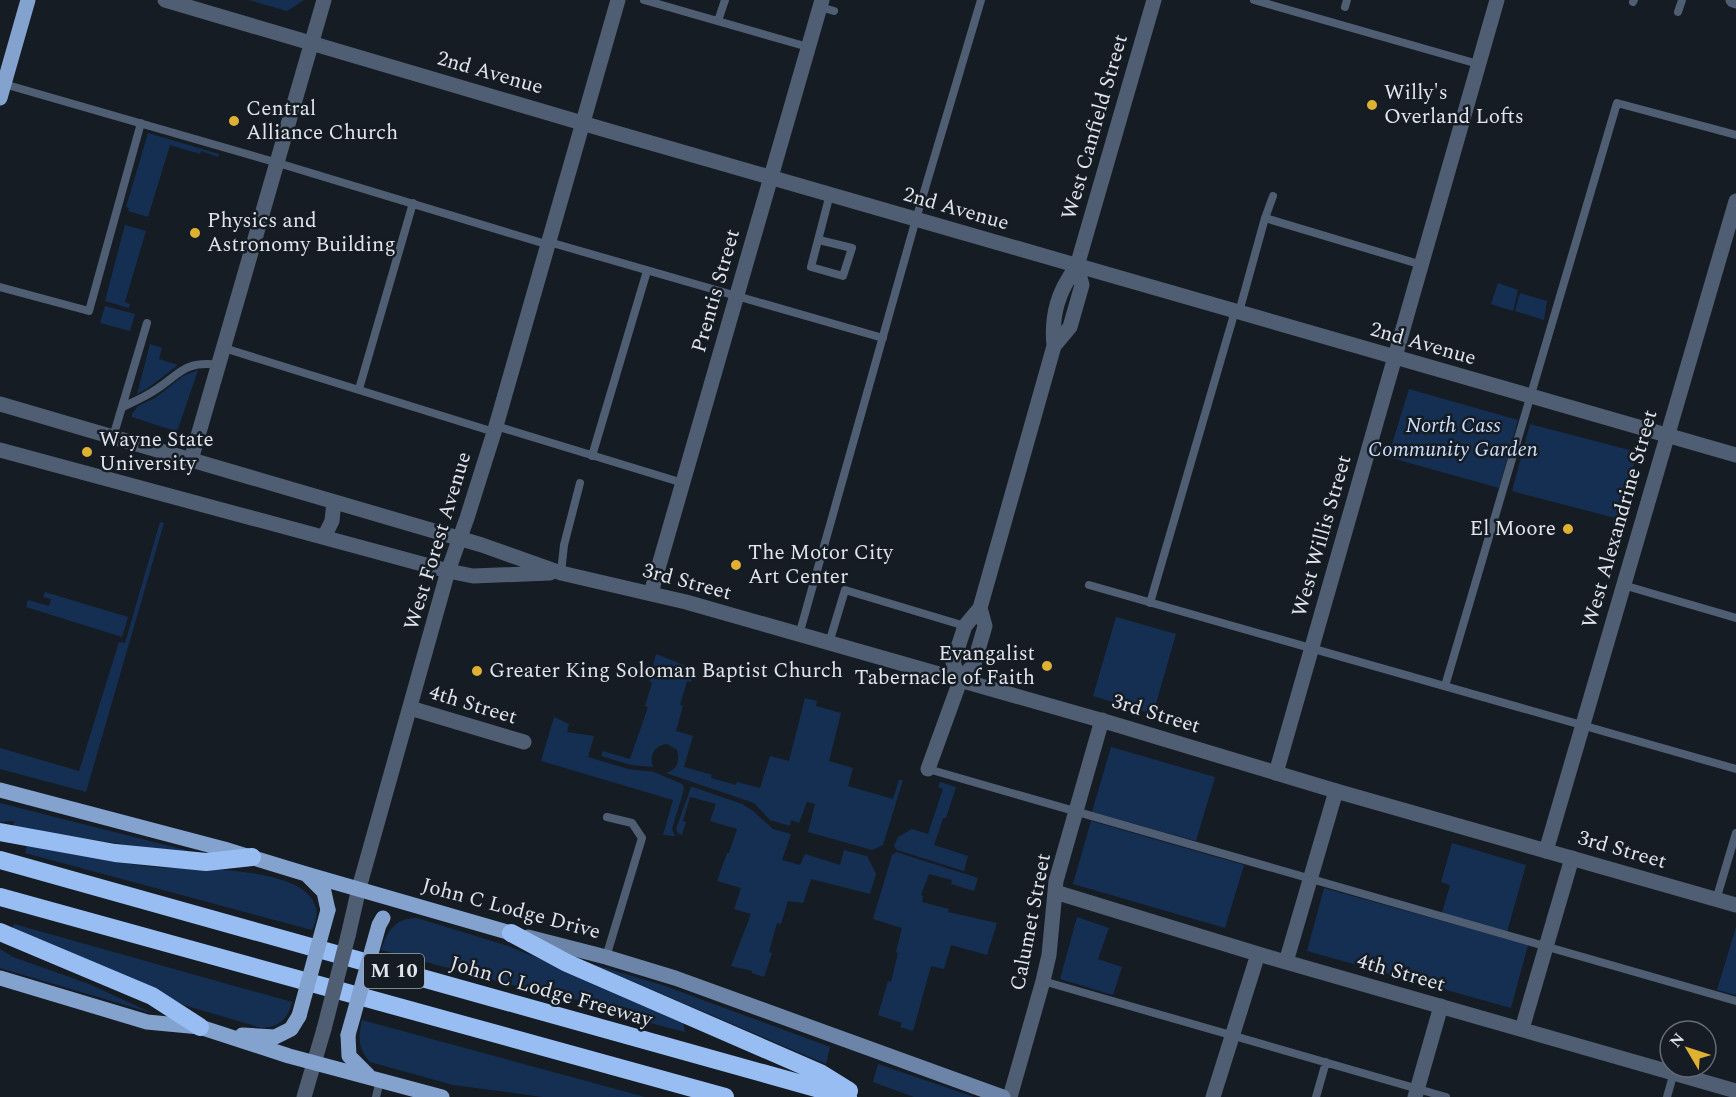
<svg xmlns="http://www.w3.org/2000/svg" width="1736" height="1097" font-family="Spectral,serif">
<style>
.green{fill:#152f53}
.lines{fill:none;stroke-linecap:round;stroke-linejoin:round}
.service{stroke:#4f5e73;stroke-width:8}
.minor{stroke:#4f5e73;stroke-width:15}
.tertiary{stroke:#4f5e73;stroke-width:15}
.secondary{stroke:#6c84a7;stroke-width:15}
.primary{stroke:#83a2ce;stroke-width:15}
.motorway{stroke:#97bdf3;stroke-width:18}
.tertiary-bridge{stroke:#4f5e73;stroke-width:15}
.primary-bridge{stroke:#83a2ce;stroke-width:15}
.poi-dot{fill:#deb133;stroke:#161c24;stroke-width:2}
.labels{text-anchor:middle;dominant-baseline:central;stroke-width:5;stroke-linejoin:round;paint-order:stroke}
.shield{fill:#161c24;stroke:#a4a9af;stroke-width:1.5}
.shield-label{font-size:20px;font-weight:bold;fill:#e1e5eb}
.street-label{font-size:21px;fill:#e1e5eb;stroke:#161c24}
.poi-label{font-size:21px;fill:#e1e5eb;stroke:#161c24;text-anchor:start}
.park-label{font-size:21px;font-style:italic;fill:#cadffd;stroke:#161c24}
</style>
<rect width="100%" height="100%" fill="#161c24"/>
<!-- green -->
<path class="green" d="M249 0H304L287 11Z
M148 133 219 154 218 157 201 151 200 154 170 145 148 217 128 211 129 208 126 207Z
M125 225 146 231 125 302 130 304 129 308 105 301Z
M1498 283 1518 290 1513 311 1491 304Z
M1520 293 1547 301 1544 320 1515 311Z
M105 306 135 314 130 331 100 323Z
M150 344 162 348 159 359 178 365 148 388 137 394Z
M198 370 178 429 175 431 132 417V414L138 406 155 398 183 376Z
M1409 389 1518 420 1499 488 1388 457Z
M1530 424 1637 452 1619 519 1512 491Z
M160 522 164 523 86 792 0 769V748L79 771 119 642 125 643Z
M45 592 128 617 122 637 26 607 28 600 49 606 51 599 43 597Z
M1116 617 1176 634 1153 714 1093 696Z
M656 654 694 669 691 682 687 681 680 705 683 706 676 731 693 736 684 767 712 775 711 778 736 785 737 782 760 788 770 756 789 761 805 698 817 701 816 706 841 713 829 761 853 768 848 786 893 799 899 780H903L883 845 872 850 808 832 815 804 807 802 799 823 791 820 790 826 770 820 754 803 666 773C678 769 680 761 677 750L667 744C654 745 649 756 653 767L631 765 601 756 603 751 630 759 648 707 645 706 652 683 649 681Z
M554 717 569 724 567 732 594 736 588 757 628 769 654 772 682 784 684 788 683 793 672 829 675 836 663 835 673 800 541 761Z
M1111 747 1215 777 1196 841 1092 812Z
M940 782 956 787 946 818H943L934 845 968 856 964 871 897 850 894 846 898 837 912 829 928 834 943 789 938 787Z
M691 787 696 788 742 804 753 811 773 829 791 834 782 860 800 865 805 854 840 865 844 850 867 856 876 874 870 894 811 879 803 903 788 901 781 924 777 923 769 952 772 953 764 977 752 973V971L731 966 751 914 734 909 741 888 717 881 727 853H729L737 829 710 821 716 804 690 797 683 821 686 822 682 835 678 833 676 829Z
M0 803 189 851 191 855 13 827 14 821 0 822Z
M1091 821 1244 865 1225 928 1073 884Z
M1452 843 1526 865 1507 932 1442 913 1450 885 1441 882Z
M27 844C69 852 112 863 154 867 189 870 306 864 316 908 318 916 315 923 312 930L25 853Z
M896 852 978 878 974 891 951 884 952 880 929 874 921 895 923 896 922 902 949 909 948 912 997 923 987 955 951 945 944 969 931 966 913 1031 900 1027 902 1023 878 1015 888 981 891 982 898 953 896 952 902 928 873 919 892 855Z
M1324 888 1528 945 1511 1008 1307 951Z
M1077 917 1109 928 1098 959 1122 967 1113 995 1060 979Z
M417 918 508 946 560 967 683 1022 685 1032 608 1012V1006L538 992 381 950C387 931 395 918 417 918Z
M14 924 292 1002C288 1018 280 1027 262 1028L187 1006 12 929Z
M1736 927V995L1717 990Z
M0 949 13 957 89 984 152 1013 0 968Z
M592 964 665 986 830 1047 826 1064Z
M362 1020 645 1097H543L453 1085 370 1062C358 1048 358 1038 362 1020Z
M878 1064 974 1097H914L873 1082Z"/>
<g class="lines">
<!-- service -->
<path class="service" d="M644 0 808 47
M1254 0 1478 64
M1633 2 1634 0
M820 7 834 11
M1345 7 1347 0
M1678 12 1682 0
M718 21 725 0
M4 84 278 163 549 245
M1265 218 1422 265
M819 240 852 248 843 276 811 267 830 194
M549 242 883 338
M0 287 89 311 141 123
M1239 312 1265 218 1273 196
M224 348 494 432
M359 389 413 203
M123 407C132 402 143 398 152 392 179 376 182 360 219 365
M496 426 683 483
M113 437 147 323
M592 456 647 271
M561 573 564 545 580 483
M1089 585 1736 769
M1623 585 1736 618
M1150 603 1235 311
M799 635 916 219 981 0
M829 643 845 590 965 626
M1445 686 1617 103 1736 135
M928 769 1736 1001
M1716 900 1736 833
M606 957 642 838 632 823 607 817
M1043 981 1446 1097
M376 1097 380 1080
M1316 1097 1326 1062
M1667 1097 1674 1072"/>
<!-- minor -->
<path class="minor" d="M1054 346 1070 327 1082 285 1077 266
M191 460 324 0
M651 593 822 0
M960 681 953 662 965 626 980 608 1054 346C1051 315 1058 291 1077 266L1154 0
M410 708 524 742
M928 769 960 681 974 664 985 626 980 608
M1276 773 1497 0
M1546 851 1736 201
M1055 892 1258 954 1736 1091
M1286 962 1336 791
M1522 1029 1572 858
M1010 1097 1043 981 1049 955 1056 881 1102 720
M1213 1097 1258 954
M1415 1097 1441 1006"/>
<!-- tertiary -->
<path class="tertiary" d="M165 0 599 128 1736 455
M1733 0 1736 1
M0 404 482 545 561 573 686 602 1114 724 1336 791 1736 905
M0 450 448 571 473 576 550 573
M324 537 332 521 334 502
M348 936 359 888 448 571 467 518 496 426 618 0
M304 1097 324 1029"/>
<!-- secondary -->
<path class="secondary" d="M528 937 606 957 675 978 1003 1097"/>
<!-- primary -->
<path class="primary" d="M0 98 28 0
M0 790 224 849 306 874 511 933
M307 875 324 892 328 910
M0 978 147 1022 200 1027 289 1056 442 1097
M242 1035 275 1037 291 1029 299 1016
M348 1035 349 1056 368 1075"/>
<!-- motorway -->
<path class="motorway" d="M0 832 115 853 206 862 252 857
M0 860 848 1097
M0 897 725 1097
M0 932 152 996 200 1027
M511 933 567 963 820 1073 849 1091"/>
<!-- tertiary-bridge -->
<path class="tertiary-bridge" d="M324 1029 348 936"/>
<!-- primary-bridge -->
<path class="primary-bridge" d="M299 1016 328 910
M348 1035 379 925 383 918"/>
</g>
<!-- markers -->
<g class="poi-dot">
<circle cx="1372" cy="105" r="6"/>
<circle cx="234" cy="121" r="6"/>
<circle cx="195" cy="233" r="6"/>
<circle cx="87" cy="452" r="6"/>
<circle cx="1568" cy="529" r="6"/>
<circle cx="736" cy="565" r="6"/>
<circle cx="1047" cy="666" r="6"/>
<circle cx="477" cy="671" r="6"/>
</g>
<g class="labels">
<!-- shield labels -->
<rect class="shield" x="364" y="954" width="60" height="34" rx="4.5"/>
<g class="shield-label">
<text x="394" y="971">M 10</text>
</g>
<!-- street labels -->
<g class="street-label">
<text transform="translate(490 73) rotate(16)">2nd Avenue</text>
<text transform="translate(1095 127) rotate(-74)">West Canfield Street</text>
<text transform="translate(956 209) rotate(16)">2nd Avenue</text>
<text transform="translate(716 291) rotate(-74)">Prentis Street</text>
<text transform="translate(1423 344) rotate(16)">2nd Avenue</text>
<text transform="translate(1620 519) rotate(-74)">West Alexandrine Street</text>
<text transform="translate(1322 536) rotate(-74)">West Willis Street</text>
<text transform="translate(438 541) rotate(-73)">West Forest Avenue</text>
<text transform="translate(687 582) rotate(15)">3rd Street</text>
<text transform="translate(473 705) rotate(17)">4th Street</text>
<text transform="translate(1156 714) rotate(17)">3rd Street</text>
<text transform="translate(1622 850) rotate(16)">3rd Street</text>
<text transform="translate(511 909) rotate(15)">John C Lodge Drive</text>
<text transform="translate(1031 922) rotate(-79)">Calumet Street</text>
<text transform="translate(1401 973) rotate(16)">4th Street</text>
<text transform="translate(551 992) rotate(16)">John C Lodge Freeway</text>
</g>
<!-- poi labels -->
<g class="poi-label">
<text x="1384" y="93">Willy's<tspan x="1384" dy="24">Overland Lofts</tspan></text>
<text x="246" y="109">Central<tspan x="246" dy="24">Alliance Church</tspan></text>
<text x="207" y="221">Physics and<tspan x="207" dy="24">Astronomy Building</tspan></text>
<text x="99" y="440">Wayne State<tspan x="99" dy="24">University</tspan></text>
<text x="1556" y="529" text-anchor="end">El Moore</text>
<text x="748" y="553">The Motor City<tspan x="748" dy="24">Art Center</tspan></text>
<text x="1035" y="654" text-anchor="end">Evangalist<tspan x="1035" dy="24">Tabernacle of Faith</tspan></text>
<text x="489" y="671">Greater King Soloman Baptist Church</text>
</g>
<!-- park labels -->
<g class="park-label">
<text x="1453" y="426">North Cass<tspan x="1453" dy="24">Community Garden</tspan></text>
</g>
</g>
<!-- north arrow -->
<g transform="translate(1688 1049) rotate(309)"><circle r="28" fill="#161c24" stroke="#676c74" stroke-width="1.5"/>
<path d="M0-4.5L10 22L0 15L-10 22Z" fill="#deb133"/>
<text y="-9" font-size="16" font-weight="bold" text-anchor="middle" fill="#e1e5eb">N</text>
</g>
</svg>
